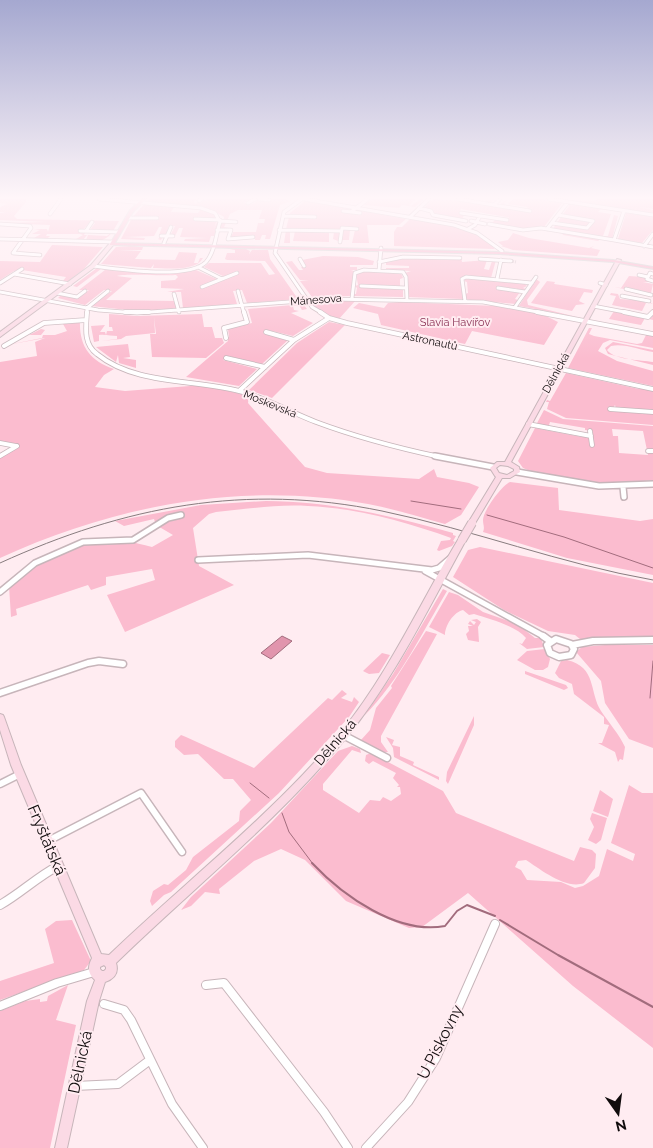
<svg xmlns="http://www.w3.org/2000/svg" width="653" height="1148" font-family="Raleway,sans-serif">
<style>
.green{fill:#fbbccf;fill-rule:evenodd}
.water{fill:#e195ad;stroke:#a26c7d}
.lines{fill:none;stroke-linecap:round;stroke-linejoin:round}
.stream-far1{stroke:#a26c7d;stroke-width:1}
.stream{stroke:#a26c7d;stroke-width:2}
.street-tunnel{stroke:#dbcacf;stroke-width:3;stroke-dasharray:3 1;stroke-linecap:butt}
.street-far4-casing{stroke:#c7b5ba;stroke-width:4.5}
.street-far3-casing{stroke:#c7b5ba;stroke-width:5.5}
.street-far2-casing{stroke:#c7b5ba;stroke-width:8}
.street-far1-casing{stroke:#c7b5ba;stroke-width:9}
.street-casing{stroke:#c7b5ba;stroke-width:10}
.secondary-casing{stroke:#c7b5ba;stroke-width:2}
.primary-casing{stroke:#d4d3d3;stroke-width:2}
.street-far4{stroke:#fff;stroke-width:3}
.street-far3{stroke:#fff;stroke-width:4}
.street-far2{stroke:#fff;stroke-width:5}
.street-far1{stroke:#fff;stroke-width:6}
.street{stroke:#fff;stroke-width:8}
.secondary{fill:#fbdae5;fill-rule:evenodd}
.primary{fill:#f7b5cb;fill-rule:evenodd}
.rail{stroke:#887c7f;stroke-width:1}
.secondary-bridge-casing{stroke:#c7b5ba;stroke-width:10;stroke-linecap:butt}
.secondary-bridge{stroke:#fbdae5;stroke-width:8}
.labels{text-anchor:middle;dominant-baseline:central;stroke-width:4;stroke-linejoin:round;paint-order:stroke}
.far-street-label{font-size:11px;fill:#100b0c;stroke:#ffecf1}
.far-park-label{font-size:11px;fill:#893053;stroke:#ffecf1}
.street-label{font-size:14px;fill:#100b0c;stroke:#ffecf1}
.near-street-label{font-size:16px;fill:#100b0c;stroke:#ffecf1}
</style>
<rect width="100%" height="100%" fill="#ffecf1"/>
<!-- green -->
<path class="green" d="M0 199H26V202L14 216 17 219 119 221 113 231H89L95 223 90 222 82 231 95 232 85 233 84 235H87L83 240H86L88 235 107 236 112 232C105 244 91 241 78 240L76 239 83 235 80 234H47L46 236H50L48 238H34L41 234H32L40 230 34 229H47L48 232 50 225 0 223 47 222 0 220V213L6 212H0V207L7 204 0 203Z
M150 199H197L194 201 195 204 207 199H250L244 203 252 204 259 200 267 201 262 199H285L291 201 280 205 270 239H265L266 235H262L260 240H255V237L230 238 233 233 232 230 219 229 221 222 223 223 222 229 224 217 210 209 147 201ZM238 210H262L259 219H265L264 223H258L256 232H232L229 228 224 227 230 214Z
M372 199H416L409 205 411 206 420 199H424L415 207 402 205 399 208 364 205Z
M433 199 484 202 494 199 490 203 499 205 508 199 504 203 506 205 529 210 527 207 508 204 513 199H543L563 202 544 227 525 229 491 224 496 219 493 217 511 218 461 209 460 211 473 213 470 216 464 215 462 219 434 214 433 211 423 209Z
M554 199 594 201 597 199H653V209L640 207 653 210V214Z
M305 201 352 209 342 211 362 213 355 211 357 210 406 219 399 225H367L369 243H352L355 230H350L349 240H342L343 229H286L290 213Z
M145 203 174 207 171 212 198 213 201 209 215 214 217 220 214 228 218 220 219 222 214 236H211L209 242 184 241 185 239 208 238 180 237 183 228H179L175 236H170L175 226H169L164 241 163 236 161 240 158 239 162 236 159 235 162 227H159L154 236 124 237 145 238 144 240 121 239 132 218 157 220 158 217H133Z
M571 203 602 208 598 212 611 214 603 236H608L614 215 618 216 612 239 604 237 598 241 563 235 562 233 552 230Z
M626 213 653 217V230L642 243 618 239Z
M411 218C438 223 477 226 495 249L394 246V232L397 227H402Z
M286 230 341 233 338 241 333 239 334 232H329V242L293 241 295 231H290V243H284Z
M513 233 529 238 589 248 594 246 591 248 600 250 597 256 513 250 501 246H503L498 242 508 240Z
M52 245 103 247 84 269 67 282 63 281 66 277 22 270 14 271 0 280V261L40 262Z
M122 245 143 247 142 250H118L141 251 135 259 175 260 179 252 197 253 194 263H198L200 258H203C196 272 166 268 153 268L154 264 151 268 101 264 116 247 129 246Z
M219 247 244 248 250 251 249 254 252 250H268L270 259 298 299 247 303 242 290 233 291 237 304 183 308 181 292H167L184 289 161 288V281L175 280 178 277 176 275C165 276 121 273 117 276L132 278 106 300 176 301 177 309 137 311 91 306 112 291 104 290 85 305 58 298 61 295 81 296 89 290H79L105 270 101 269 77 287 73 286 97 268 179 272 196 270 219 280 200 286 202 288 225 277 204 267 209 263H261L269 275 275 274 265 261 227 260 225 259 227 253H235V250Z
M323 256 358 257 374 261 373 265H350V267H357V270H351L354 271 351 296 312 297 300 281H309L300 280 286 262 292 261 299 270H303L301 267 305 266 302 260Z
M461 257 462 262 487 260 484 269 489 270 492 261 496 260 491 278 468 276 461 278 463 299 406 297 405 273 411 271 386 270V268H409V266L386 265V262L403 258 452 260Z
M362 271 401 273 403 278 400 279V288L403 289V297L354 296V294H356L357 288 355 286 358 285 356 274Z
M629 276 644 277 653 282H643L653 284 651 293 626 287 624 289 614 287 621 288Z
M467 278 524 283 527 286 523 288 526 289 525 291 514 288 497 289 520 292 515 299 518 300 516 304 470 300 466 299 465 294 468 293 467 282 464 281Z
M536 279 540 282 527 300 528 305 577 317 519 306Z
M547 281 555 282 554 284 593 290 592 293 584 292 579 301 585 304 576 305 572 311 531 303Z
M611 293 618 294 620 299 648 301 653 304 642 301 646 303 642 311 612 305 616 296 610 295Z
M331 300H356L338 320 327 316 310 303Z
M302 302 307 304H303L307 309 302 310 299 305 293 306 294 310 299 311 291 313 313 323 293 336 268 330 263 333 288 340 262 364 228 356 223 360 257 369 239 386 186 377 228 341 227 337H229L228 329H225L252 323 248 309 303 304Z
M400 302 497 306 544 315 558 322 544 345 472 331 465 344 381 325 378 314 353 308 359 303 384 308 388 303Z
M614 311 651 318 653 315V320L645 318 641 325 609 319Z
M109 314 137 316 202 314 204 327H212L215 338H222L224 343 206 358 152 357 150 334H156L154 317 155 333 126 336 121 339 101 341 117 339V336C112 336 105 334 99 335V341L94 342 91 326 105 325 100 332H105L106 335 107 331H113L112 327H109Z
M80 321C79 346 90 361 114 369L104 375 95 387 125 391 203 385 249 396 248 403 255 411 305 467 327 473 419 479 434 469 437 477 469 483 479 487 461 515 445 524C420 517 394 509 368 504 242 481 116 505 0 558V457L16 447 0 444V362L37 356 35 342 45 338 7 345 42 338 43 335H29L41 329 45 330 41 335H55L67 331 63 324Z
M329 322 345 325 272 398 249 390 297 343Z
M589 328H592L589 334 594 336 637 344 642 343 646 335H653V348L610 340 603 343 598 351 617 361 653 371V386L568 368Z
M613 342 653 350V352C640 350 624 343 611 346L607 350C614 360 641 360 653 362V365L608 354 605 348Z
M128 344 130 357 123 358 136 360V368L119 363 118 355 116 362 96 347Z
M566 373 639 389H653V412L616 408 615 405 613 408 653 413V425L566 418 547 409 549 402H546L547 400 550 401Z
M544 410 563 419 653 426V480C618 485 555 483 523 468L518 461 535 428 582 437H593V431L585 430V428L550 422 548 428 536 425ZM612 429 643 431 648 455 619 453 618 436H613Z
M510 482 558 488 559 510 640 521 653 519V575L567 558 483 532C485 527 483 525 483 520 483 511 502 485 510 482Z
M266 501C331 501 391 516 453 533V535L456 536 453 541 455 542 452 546 439 551 437 550 441 541 450 540 451 538C407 522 356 508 308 506 278 504 246 509 216 512L209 514 193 528 199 566 234 585 125 632 107 595 155 580 152 569 106 577V585L91 590 88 585 16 609 17 615 11 617 9 586C37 556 85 536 126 541 134 542 143 545 152 547L173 535 156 525 154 519 124 526 115 521 201 505Z
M480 547 653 583V639H580L575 635 548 631 504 610 453 577 468 550Z
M443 589 447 591C422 633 399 681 364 716L393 674Z
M449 592 458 595 483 612 517 624 535 638H541L544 647 527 649 519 643 522 644 526 638C516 626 490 619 474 614L469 615 463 610C454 612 445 625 445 635L429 627Z
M477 619 481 622 478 627 479 642 468 640 466 634 469 631 468 626H473L468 624 470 621 474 625 476 622 471 620Z
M426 631 437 634 381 736V742L388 752H382L361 740 370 730 376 708 392 688 391 686Z
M605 645H653V748L629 739 605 703 601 681 576 652 582 647Z
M545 649 550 659 548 667 543 670H535L517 660 527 651Z
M382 653 390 655 379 673 369 674 363 671Z
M567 660C597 667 589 692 601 711 609 723 619 734 625 747L623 760 620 759 618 762 615 752 598 743H602L609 725 604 724V717L574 694 572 684 559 678 555 673 561 661Z
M525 671 566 685 568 688 564 690 525 674Z
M342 690 347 694 341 698 352 702 354 697 359 702 349 717 279 793 171 892 164 895 152 906 150 901 153 891 164 884 168 885 186 870 193 857 239 821 240 811 251 800 233 779H224L198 754 184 755 175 747V741L181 735 186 737 254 768 328 698 332 700Z
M474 716V725L448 784 446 781 447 772Z
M386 737 394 740 392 745 400 747V756L414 762 413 765 439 777V780L394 757 393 748Z
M352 746 360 749 361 753 352 750 323 784V790L359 813 370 800 380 801 383 797 391 801 401 794 400 787H397L399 785 393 778 396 773 373 761 369 764 365 761 366 755 371 753 443 791 456 813 574 861 580 847 592 850 596 854 595 868 584 883C566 890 540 869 526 860L518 861 515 867 521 870 527 880 561 882 575 888 583 886 599 876 607 849 633 861 635 854 611 843 629 785 642 793H653V1048L573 986 468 893 422 927 409 928 346 901 305 860 281 849 254 861 219 889 220 894 205 892 191 906 181 910 191 897 271 823 338 751Z
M600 790 613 799 608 817 593 811Z
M592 813 607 818 601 840 596 844 588 840 594 827 590 819Z
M72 920 91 961 84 970 0 1000V981L54 963 45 929 56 921Z
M68 985 56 1020 76 1025 50 1148H0V1011L25 1001 40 999V1002L47 1001 48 996Z"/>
<!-- water -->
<path class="water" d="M282 636 292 641 271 659 261 653Z"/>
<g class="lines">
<!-- stream-far1 -->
<path class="stream-far1" d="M411 501 461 509
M487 515 564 537 653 568
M650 698 653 661
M250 783 269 798
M282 813 289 832 313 864"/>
<!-- stream -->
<path class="stream" d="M312 863C343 896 398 935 445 926L457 911 467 905 495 916
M500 920 558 955 653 1007"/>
<!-- street-tunnel -->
<path class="street-tunnel" d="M511 261 516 262"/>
<!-- street-far4 casing -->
<g class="street-far4-casing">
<path id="street-far4" d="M259 199 269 200
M302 199 284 212 275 253 312 307 322 313
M304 199 454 225 477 233 502 251
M458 199 530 211
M549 199 653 215
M199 201 202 199
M248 203 255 199
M494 205 500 199
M419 208 431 211 433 215 466 221
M343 211 360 213
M624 211 614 240 653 247
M351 212 368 199
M461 213 507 220
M50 214 61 199
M283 216 315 217
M410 217 429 199
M127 218H157
M195 219 220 220
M220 221 236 222
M471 221 485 224
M552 223 587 228 593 221 558 215
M0 224 30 226 31 228 13 253 40 255
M489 224 523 230 541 228 614 240
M468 229 475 225 480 216
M547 229 568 202
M217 230H231L228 239 253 237
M279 230 341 231
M80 231 118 232
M86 231 92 222
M161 236H173
M0 239 113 242
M340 242 342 228 357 229
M164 243 171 227
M644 246 653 234
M300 259 304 266
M480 259 511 261
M379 262 403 257 460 258
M93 266C116 269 189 280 206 262 215 252 216 234 220 222L215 213 201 208 99 199
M198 267 222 279
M379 270 381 248
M14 274 70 284
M653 274 650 273 647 279 653 281
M639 275 648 277
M497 279 501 260
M0 283 22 269
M600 283 606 285
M361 286 406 288
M202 287 237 273
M498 288 525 292
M626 289 651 295
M238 291 244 313
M0 292 98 310 137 313 330 299 483 302 543 313
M57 293 77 297 85 291
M174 294 179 312
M622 296 649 301
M352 298 355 273 364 270 403 272 406 277 407 300
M465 301 462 279 466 277 532 283
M593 306 630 313
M515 307 536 277
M87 313V308L108 291
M652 313 653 312"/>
</g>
<!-- street-far3 casing -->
<g class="street-far3-casing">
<path id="street-far3" d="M87 312C86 327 83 344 97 354 135 385 193 379 239 391 266 398 290 412 316 422 356 437 398 448 440 457
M125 312H149
M320 312 329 318 347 323 653 389
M537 312 653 334
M624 312 648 317 653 312
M266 332 294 340
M226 338 224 328 247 322 244 312
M4 346 44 323 86 320
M226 358 265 367
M239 391 294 340 329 318
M610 409 653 412
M528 424 591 436
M590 431 592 445
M0 443 16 446
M648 451H653
M0 456 17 446"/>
</g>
<!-- street-far2 casing -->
<g class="street-far2-casing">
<path id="street-far2" d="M435 456 493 467
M517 472 599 486 653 484
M623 487 624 497
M198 560 308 555 432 570 439 568 453 556
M425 571 545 637
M0 592 35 563 83 542 133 540 168 518 181 515"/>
</g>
<!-- street-far1 casing -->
<g class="street-far1-casing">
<path id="street-far1" d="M543 636 550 641
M556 639 571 644 574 649 571 655 559 657 550 653 547 645Z
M572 645 593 641 653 640
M0 693 88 663 99 661 123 664
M343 735 387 758
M0 784 20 774
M48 841 141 793 182 852"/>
</g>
<!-- street casing -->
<g class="street-casing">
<path id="street" d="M0 905C21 893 37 877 58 866
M206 985 224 983 324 1112 348 1148
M104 1004 124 1010 131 1020 172 1104 203 1148
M0 1006 57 983 94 972
M75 1086 118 1084 150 1060
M366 1148 408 1102 436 1058 495 924"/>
</g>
<!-- secondary casing -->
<g class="secondary-casing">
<path id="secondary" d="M110 243 114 244 95 267 0 337V332L91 265Z
M617 259 621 260 511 462 519 467 520 472 510 478H502L474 525H470L468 523 496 477 495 476 490 468 497 462H505ZM500 465 508 466 514 469V471L507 475 499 473 496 468Z
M459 538H462L466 540C429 607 395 678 346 738 278 821 193 888 116 963 119 973 114 979 105 982L99 1001 67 1148H55L87 1001 95 980C87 973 88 966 92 958L11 765 0 730V714L3 715 4 717 21 765 101 954 109 955C186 881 272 815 341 732 389 673 420 603 459 538ZM104 965 106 967V969L104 971H102L100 969V967Z"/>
</g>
<!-- primary casing -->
<g class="primary-casing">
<path id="primary" d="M142 199H146L133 212 115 243 499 252 613 260 653 267V269L613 262 499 254 110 245V244L130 210Z"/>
</g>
<!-- street-far4 -->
<use href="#street-far4" class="street-far4"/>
<!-- street-far3 -->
<use href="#street-far3" class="street-far3"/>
<!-- street-far2 -->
<use href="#street-far2" class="street-far2"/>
<!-- street-far1 -->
<use href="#street-far1" class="street-far1"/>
<!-- street -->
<use href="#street" class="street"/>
<!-- secondary -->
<use href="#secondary" class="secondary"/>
<!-- primary -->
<use href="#primary" class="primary"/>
<!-- rail -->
<path class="rail" d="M0 563C125 506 246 483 382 511 474 530 561 564 653 580"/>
<!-- secondary-bridge casing -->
<g class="secondary-bridge-casing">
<path id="secondary-bridge" d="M462 540 472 523"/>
</g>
<!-- secondary-bridge -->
<use href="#secondary-bridge" class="secondary-bridge"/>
</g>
<!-- sky -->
<linearGradient id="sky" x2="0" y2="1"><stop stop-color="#a5a8d0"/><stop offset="0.55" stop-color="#fff6f9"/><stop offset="1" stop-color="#fff6f9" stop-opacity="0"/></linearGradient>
<rect width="653" height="359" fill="url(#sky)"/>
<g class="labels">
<!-- far-street labels -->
<g class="far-street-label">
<text transform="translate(316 300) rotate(-4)">Mánesova</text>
<text transform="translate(430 341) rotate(12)">Astronautů</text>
<text transform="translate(556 373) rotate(-61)">Dělnická</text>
<text transform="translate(270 404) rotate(22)">Moskevská</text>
</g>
<!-- far-park labels -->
<g class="far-park-label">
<text x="455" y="322">Slavia Havířov</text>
</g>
<!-- street labels -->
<g class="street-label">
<text transform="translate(335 742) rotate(-49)">Dělnická</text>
</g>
<!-- near-street labels -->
<g class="near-street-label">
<text transform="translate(47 840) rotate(67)">Fryštátská</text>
<text transform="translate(440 1042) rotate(-63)">U Pískovny</text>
<text transform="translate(80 1062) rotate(-78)">Dělnická</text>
</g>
</g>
<!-- north arrow -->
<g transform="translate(618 1113) rotate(166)" stroke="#ffecf1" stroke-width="4" paint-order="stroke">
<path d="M0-4L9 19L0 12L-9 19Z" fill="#100b0c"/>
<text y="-8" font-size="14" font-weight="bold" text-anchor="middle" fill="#100b0c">N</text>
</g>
</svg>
